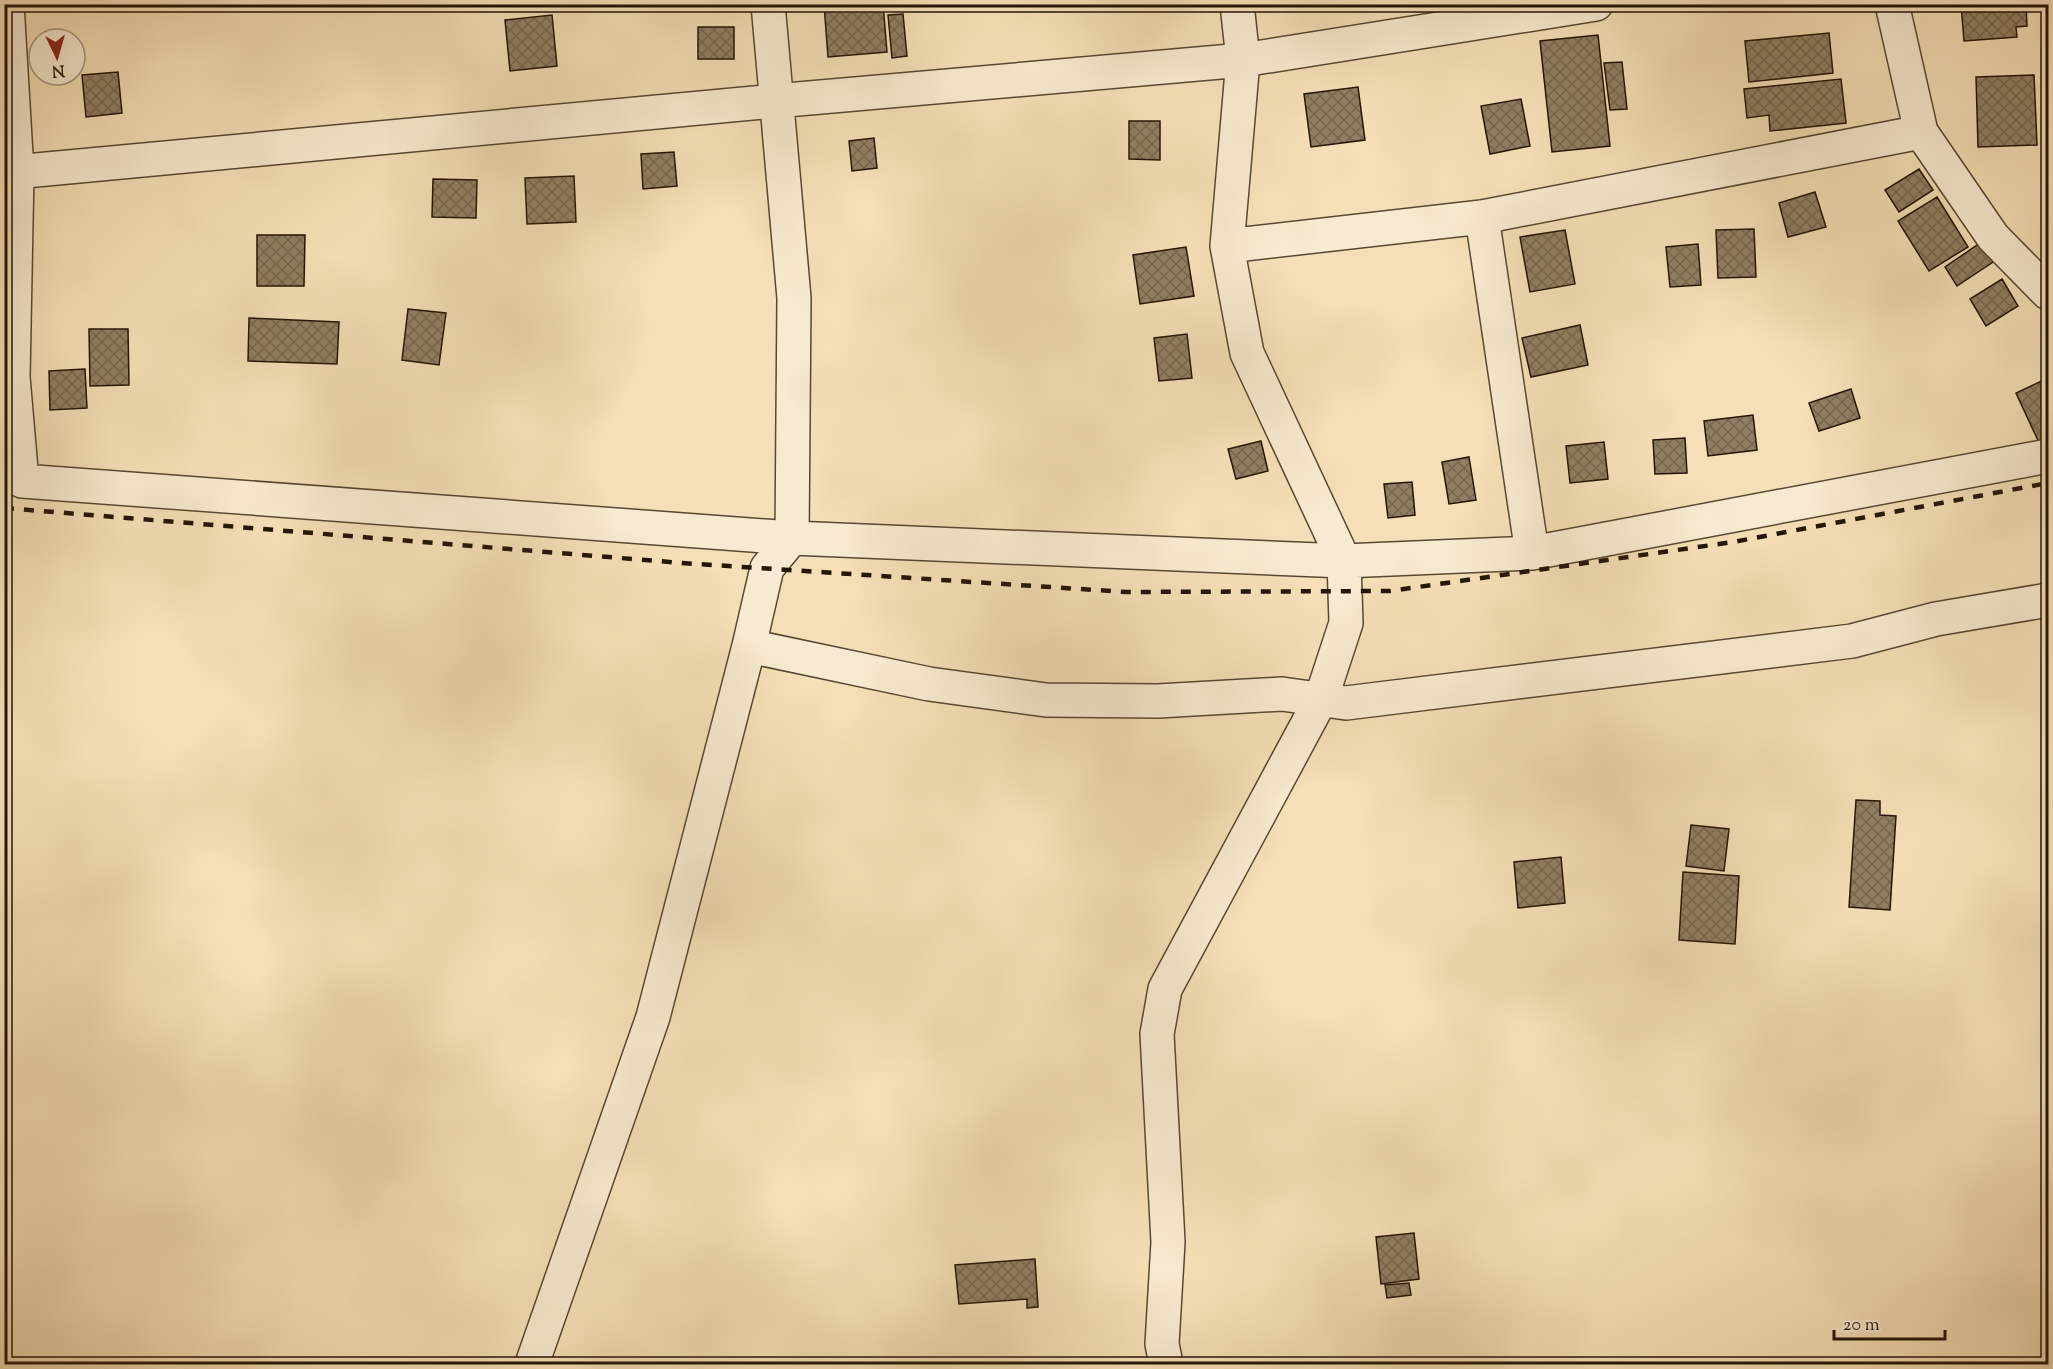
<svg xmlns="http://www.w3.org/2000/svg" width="2053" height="1369" font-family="'Sorts Mill Goudy',serif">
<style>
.building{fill:url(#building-cross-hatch);stroke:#241506;stroke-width:1.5}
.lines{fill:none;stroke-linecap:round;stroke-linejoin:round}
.street-casing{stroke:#584832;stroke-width:36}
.street{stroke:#f8ead0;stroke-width:33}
.rail{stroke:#241506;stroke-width:4.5;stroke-dasharray:10 10;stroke-linecap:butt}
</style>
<defs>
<pattern id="building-cross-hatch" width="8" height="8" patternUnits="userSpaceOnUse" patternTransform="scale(1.5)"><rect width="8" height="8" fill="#917e62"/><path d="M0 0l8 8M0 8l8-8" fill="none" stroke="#76664f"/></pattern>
</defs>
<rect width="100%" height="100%" fill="#f5dfb6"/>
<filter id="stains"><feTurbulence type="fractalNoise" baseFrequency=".00333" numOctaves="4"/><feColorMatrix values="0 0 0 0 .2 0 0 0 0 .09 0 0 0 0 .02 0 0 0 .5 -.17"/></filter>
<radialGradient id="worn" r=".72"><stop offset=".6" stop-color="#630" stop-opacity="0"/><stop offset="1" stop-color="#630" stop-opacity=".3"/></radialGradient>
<!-- building -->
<path class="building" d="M824 4H883L887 52 828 57Z
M1961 4H2026L2027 26 2016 27 2017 37 1964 41Z
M903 14 907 56 892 58 888 15Z
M552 15 557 66 510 71 505 20Z
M698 27H734V59H698Z
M1829 33 1833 73 1749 82 1745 41Z
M1598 35 1610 146 1552 152 1540 41Z
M1622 62 1627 109 1610 110 1604 63Z
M118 72 122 113 86 117 82 75Z
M2034 75 2037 145 1978 147 1976 77Z
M1841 79 1846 123 1770 131 1769 115 1747 118 1744 89Z
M1358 87 1365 140 1311 147 1304 94Z
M1521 99 1530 146 1490 154 1481 106Z
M1129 121H1160V160L1129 159Z
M874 138 877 168 852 171 849 141Z
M674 152 677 186 643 189 641 154Z
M1919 169 1933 190 1899 212 1885 190Z
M574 176 576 222 527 224 525 178Z
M433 179 477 180 476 218 432 217Z
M1815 192 1826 227 1788 237 1779 203Z
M1937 197 1968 247 1929 271 1898 221Z
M1754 229 1756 277 1718 278 1716 230Z
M1565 230 1575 284 1530 292 1520 237Z
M257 235H305L304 286H257Z
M1980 243 1993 262 1957 286 1945 267Z
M1698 244 1701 285 1670 287 1666 247Z
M1186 247 1194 296 1140 304 1133 255Z
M2002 279 2018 306 1986 326 1970 299Z
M408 309 446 313 439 365 402 360Z
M249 318 339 322 337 364 248 361Z
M1580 325 1588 365 1531 377 1522 338Z
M89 329H128L129 385 90 386Z
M1187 334 1192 378 1159 381 1154 338Z
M85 369 87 408 50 410 49 371Z
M2048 378V443L2041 447 2016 393Z
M1851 389 1860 418 1819 431 1809 403Z
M1753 415 1757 450 1708 456 1704 421Z
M1685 438 1687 473 1655 474 1653 440Z
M1261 441 1268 471 1236 479 1228 449Z
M1604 442 1608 479 1570 483 1566 446Z
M1469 457 1476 500 1449 504 1442 462Z
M1412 482 1415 515 1388 518 1384 484Z
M1856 800 1880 801V815L1896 816 1890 910 1849 907Z
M1691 825 1729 829 1724 871 1686 866Z
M1561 857 1565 903 1518 908 1514 862Z
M1683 872 1739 876 1735 944 1679 940Z
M1414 1233 1419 1279 1381 1284 1376 1237Z
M1035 1259 1038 1307 1027 1308V1299L959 1304 955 1265Z
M1409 1283 1411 1295 1387 1298 1385 1285Z"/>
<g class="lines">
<!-- street casing -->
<g class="street-casing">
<path id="street" d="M7 4 17 172 13 377 22 481 792 538 1344 561 1532 553 2048 456
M768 4 794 298 792 538 767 568 749 646 929 684 1046 700 1158 701 1282 694 1346 703 1852 641 1936 619 2048 600
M1892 4 1921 132 1993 237 2048 293
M4 173 775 101 1243 60 1596 4
M1482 217 1532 553
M1227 246 1482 217 1921 132
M532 1364 653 1017 749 646
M1166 1364 1162 1344 1168 1242 1157 1034 1165 989 1321 699 1346 623 1344 561 1247 353 1227 246 1243 60 1237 4"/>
</g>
<!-- street -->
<use href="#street" class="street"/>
<!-- rail -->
<path class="rail" d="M4 508 682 563 1126 592 1390 591 1733 542 2048 483"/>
</g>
<!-- margin -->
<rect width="2053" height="1369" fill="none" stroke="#f5dfb6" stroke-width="24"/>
<rect x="6" y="6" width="2041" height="1357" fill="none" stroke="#241506" stroke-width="3"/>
<rect x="12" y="12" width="2029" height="1345" fill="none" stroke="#241506" stroke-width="1.5"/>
<!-- north arrow -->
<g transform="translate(57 57) rotate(175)"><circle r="28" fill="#f8ead0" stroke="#a3957f" stroke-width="1.5"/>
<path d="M0-4.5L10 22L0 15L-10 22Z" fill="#8f2418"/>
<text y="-9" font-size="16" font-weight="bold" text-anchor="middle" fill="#241506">N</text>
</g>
<!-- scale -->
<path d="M1834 1330v9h111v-9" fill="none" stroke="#241506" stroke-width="3"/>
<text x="1843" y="1330" font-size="18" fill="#241506" stroke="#f8ead0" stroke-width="4.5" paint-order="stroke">20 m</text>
<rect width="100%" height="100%" filter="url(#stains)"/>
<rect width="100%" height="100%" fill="url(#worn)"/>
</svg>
